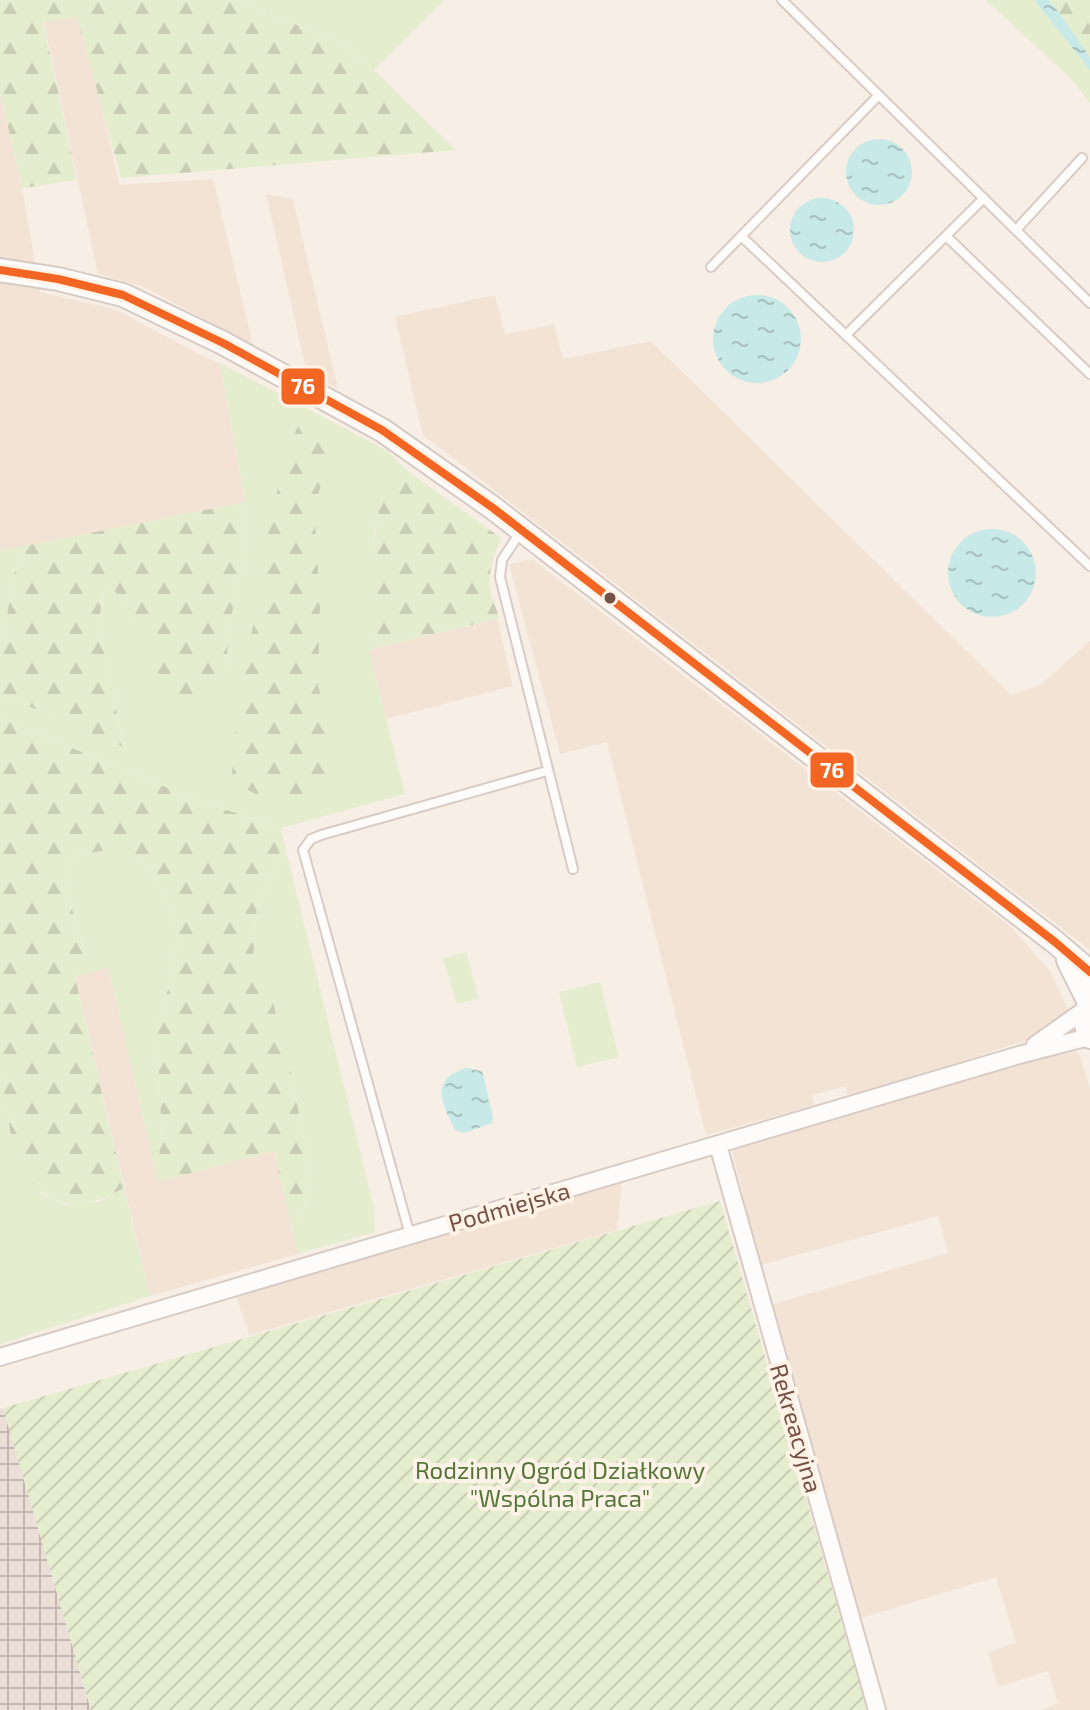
<svg xmlns="http://www.w3.org/2000/svg" width="1090" height="1710" font-family="'Exo 2',sans-serif">
<style>
.residential{fill:#f3e3d5}
.industrial{fill:url(#industrial-grid)}
.grass{fill:#e5edcf}
.forest{fill:url(#forest-firs)}
.garden{fill:url(#garden-furrows)}
.water{fill:url(#water-ripples)}
.lines{fill:none;stroke-linecap:round;stroke-linejoin:round}
.lane-casing{stroke:#d8cbc4;stroke-width:12}
.street-casing{stroke:#d8cbc4;stroke-width:20}
.secondary-casing{stroke:#d7cac3;stroke-width:26}
.lane{stroke:#fefcfb;stroke-width:8}
.street{stroke:#fefcfb;stroke-width:16}
.secondary{stroke:#fefcfb;stroke-width:22}
.bus-1-casing{stroke:#fff3e7;stroke-width:14}
.bus-1{stroke:#f26522;stroke-width:8}
.bus-dot{fill:#765145;stroke:#fff3e7;stroke-width:3}
.labels{text-anchor:middle;dominant-baseline:central;stroke-width:8;stroke-linejoin:round;paint-order:stroke}
.street-label{font-size:24px;fill:#765145;stroke:#fff3e7}
.park-label{font-size:24px;fill:#53773a;stroke:#fff3e7}
.line-badge{stroke:#fff3e7;stroke-width:3}
.badge-label{font-size:22px;text-anchor:middle;font-weight:bold;fill:#fff}
</style>
<defs>
<pattern id="industrial-grid" width="8" height="8" patternUnits="userSpaceOnUse" patternTransform="scale(2)"><rect width="8" height="8" fill="#eaded7"/><path d="M0 4h8M4 0v8" fill="none" stroke="#c2b6b0"/></pattern>
<pattern id="forest-firs" width="22" height="20" patternUnits="userSpaceOnUse" patternTransform="scale(2)"><rect width="22" height="20" fill="#e5edcf"/><path d="M5 1l3.5 6h-7zM16 11l3.5 6h-7z" fill="#c8cdb3"/></pattern>
<pattern id="garden-furrows" width="10" height="10" patternUnits="userSpaceOnUse" patternTransform="scale(2)"><rect width="10" height="10" fill="#e5edcf"/><path d="M-1 1l2-2M0 10L10 0M9 11l2-2" fill="none" stroke="#c8cdb3"/></pattern>
<pattern id="water-ripples" width="26" height="14" patternUnits="userSpaceOnUse" patternTransform="scale(2)"><rect width="26" height="14" fill="#c7e9e7"/><path d="M2 4q2-2 4 0t4 0M15 11q2-2 4 0t4 0" fill="none" stroke="#a6bfbd"/></pattern>
</defs>
<rect width="100%" height="100%" fill="#f7eee6"/>
<!-- residential -->
<path class="residential" d="M39 0H76L120 185 213 179 253 345 144 287 98 274Z
M0 93 22 188 40 292 117 310 206 358 220 363 245 502 0 551Z
M266 194 293 199 338 389 307 373Z
M495 295 505 335 554 324 563 359 651 341 1011 695 1040 685 1090 641V950L423 435 395 317Z
M532 559 1011 927 1050 971 1069 1012 1038 1036 919 1076 848 1095 845 1086 812 1095 814 1105 706 1135 607 742 560 754 509 564Z
M497 619 513 686 386 719 369 650Z
M108 966 158 1182 274 1151 298 1254 150 1296 75 977Z
M1075 1052 1080 1055 1090 1089V1710H1042L1058 1703 1048 1671 998 1687 988 1652 1016 1643 996 1577 861 1618 770 1305 948 1253 938 1216 760 1265 732 1150 938 1088 1052 1056Z
M622 1182 617 1230 249 1335 236 1295Z"/>
<!-- industrial -->
<path class="industrial" d="M3 1408 91 1710H0V1409Z"/>
<!-- grass -->
<path class="grass" d="M234 0H444L374 70 342 43Z
M986 0H1034L1090 70V103L1071 79Z
M220 363 388 451 405 469 393 475 382 498 374 534 369 650 405 794 281 828 194 799 0 718V694L124 746 99 627 103 592 112 588 127 605 138 629 225 669 232 613 244 556 245 502Z
M20 547 0 651V551Z
M283 838 374 1208 375 1232 298 1254 291 1225 303 1217 309 1166 291 1072 253 959 257 905 275 871Z
M103 851H128L152 872 164 891 178 934 172 976 157 1026 161 1123 158 1182 108 967 75 977 84 951 71 905 67 871 75 855Z
M466 952 479 998 457 1004 443 959Z
M600 982 619 1057 577 1067 559 992Z
M0 1075 5 1091 11 1137 42 1195 66 1205 98 1202 124 1188 150 1296 0 1344Z"/>
<!-- forest -->
<path class="forest" d="M0 0H234L342 43 374 70 456 150 121 178 77 17 43 22 77 180 22 188 0 93Z
M1048 0H1090V57L1054 6Z
M302 417 318 420 336 441 314 506 320 605 318 686 331 729 329 797C290 806 262 805 232 778L234 741 270 522 286 453Z
M405 469 501 538C488 573 484 582 500 618L369 650C370 614 369 498 394 474 397 471 401 470 405 469Z
M245 502 244 556 232 613 225 669 214 693 200 700 174 695 156 670 127 605 112 588 102 593 99 627 124 747 0 694V651L20 547Z
M0 718 194 799 281 828 283 838 275 871 257 905 253 959 271 995 291 1072 309 1166 303 1217 291 1225 274 1151 158 1182 161 1123 157 1026 172 976 178 934 164 891 152 872 128 851H103L75 855 67 871 71 905 84 952 75 977 124 1188C88 1207 60 1215 30 1181 25 1175 18 1169 16 1161 8 1133 9 1103 0 1075Z"/>
<!-- garden -->
<path class="garden" d="M720 1201 867 1710H91L3 1408Z"/>
<!-- water -->
<path class="water" d="M1034 0H1048L1054 6 1090 57V70Z
M846 172a33 33 0 1 1 66 0a33 33 0 1 1-66 0Z
M790 230a32 32 0 1 1 64 0a32 32 0 1 1-64 0Z
M713 339a44 44 0 1 1 88 0a44 44 0 1 1-88 0Z
M948 573a44 44 0 1 1 88 0a44 44 0 1 1-88 0Z
M466 1068 481 1071 483 1074 493 1117 492 1123 464 1133 455 1130C442 1104 429 1079 466 1068Z"/>
<g class="lines">
<!-- lane casing -->
<g class="lane-casing">
<path id="lane" d="M782 0 1090 303
M1016 230 1082 158
M741 236 1090 566
M946 236 1090 374
M711 267 879 95
M846 335 984 198
M521 531 502 560 500 577 573 869
M410 1235 303 850 311 839 321 835 547 771"/>
</g>
<!-- street casing -->
<g class="street-casing">
<path id="street" d="M1035 1045 1086 1009
M718 1145 877 1710
M0 1357 1019 1055 1089 1037"/>
</g>
<!-- secondary casing -->
<g class="secondary-casing">
<path id="secondary" d="M0 270 58 279 123 295 223 343 382 430 493 508 1055 942 1090 972
M1068 960 1089 1002
M1090 1001 1084 1019 1090 1037"/>
</g>
<!-- lane -->
<use href="#lane" class="lane"/>
<!-- street -->
<use href="#street" class="street"/>
<!-- secondary -->
<use href="#secondary" class="secondary"/>
<!-- bus-1 casing -->
<g class="bus-1-casing">
<path id="bus-1" d="M0 270 58 279 123 295 223 343 382 430 493 508 1055 942 1090 972"/>
</g>
<!-- bus-1 -->
<use href="#bus-1" class="bus-1"/>
</g>
<!-- markers -->
<circle class="bus-dot" cx="610" cy="598" r="7"/>
<g class="labels">
<!-- street labels -->
<g class="street-label">
<text transform="translate(509 1206) rotate(-16)">Podmiejska</text>
<text transform="translate(797 1428) rotate(74)">Rekreacyjna</text>
</g>
<!-- park labels -->
<g class="park-label">
<text x="560" y="1469">Rodzinny Ogród Działkowy<tspan x="560" dy="28">"Wspólna Praca"</tspan></text>
</g>
</g>
<g class="line-badge">
<rect x="280" y="367" width="46" height="39" rx="8" fill="#f26522"/>
<rect x="809" y="751" width="46" height="38" rx="8" fill="#f26522"/>
</g>
<g class="badge-label">
<text x="303" y="394">76</text>
<text x="832" y="778">76</text>
</g>
</svg>
